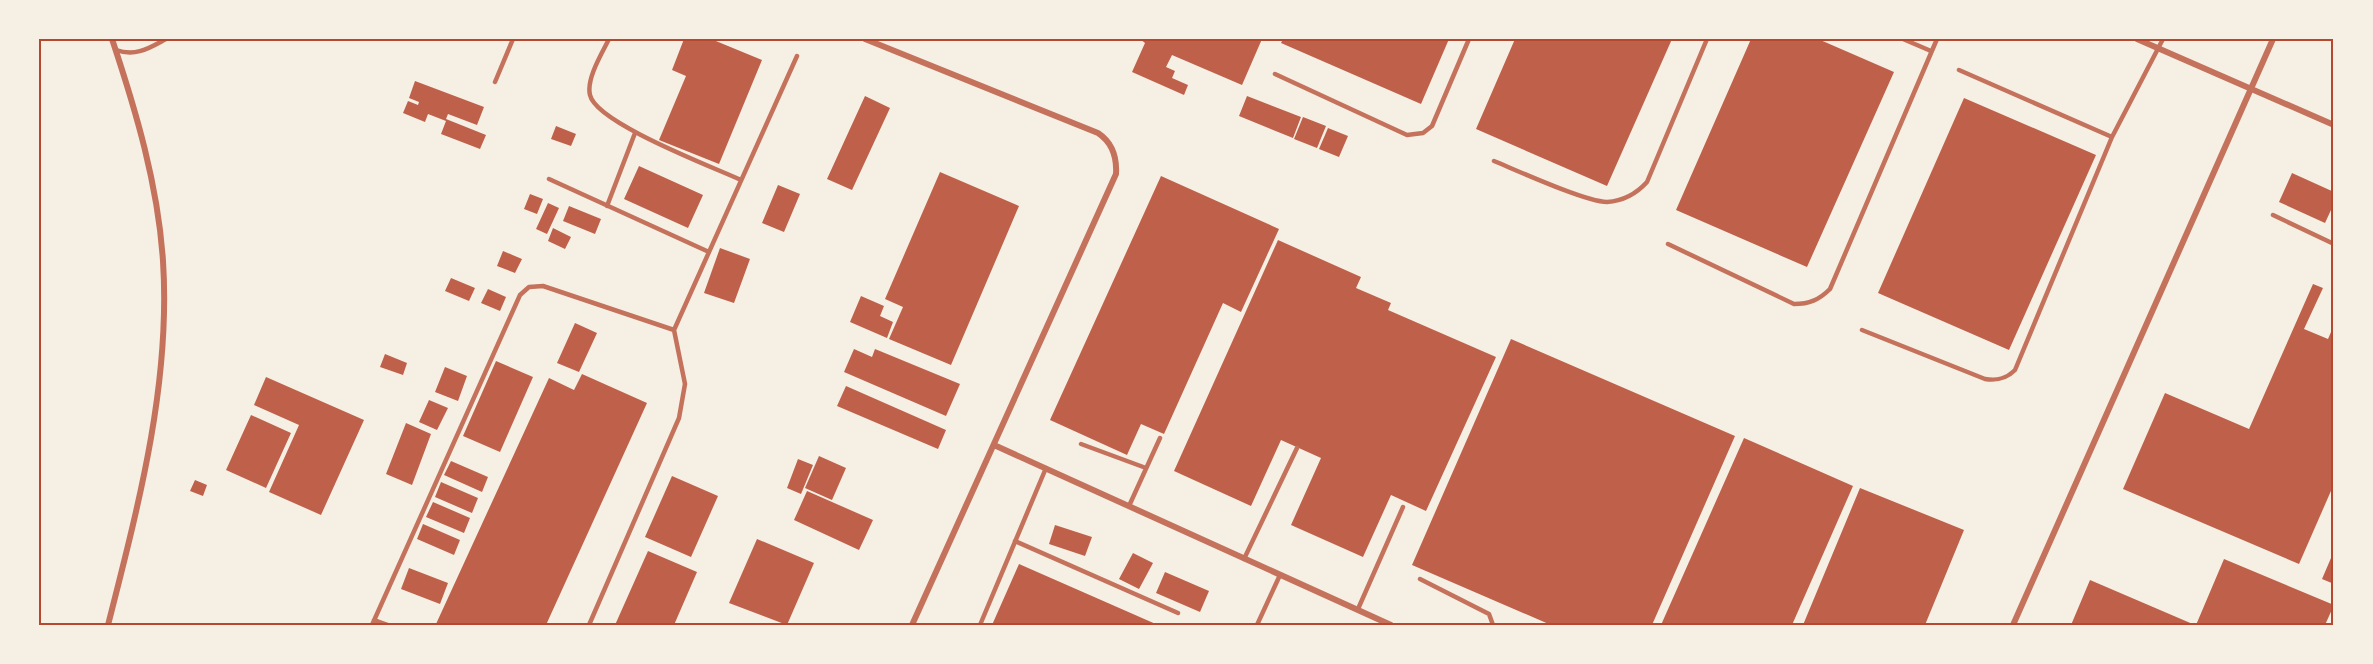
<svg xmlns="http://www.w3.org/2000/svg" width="2373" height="664" font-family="'Noto Sans',sans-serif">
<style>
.building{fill:#bf614a}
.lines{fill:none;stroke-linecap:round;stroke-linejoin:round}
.service{stroke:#c5725c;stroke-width:4.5}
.minor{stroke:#c5725c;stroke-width:6}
.neatline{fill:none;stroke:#b5482f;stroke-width:2}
</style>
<rect width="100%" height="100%" fill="#f6efe4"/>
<!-- building -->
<path class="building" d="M684 39H711L762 60 719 164 659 140 686 76 672 70Z
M1140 39H1262L1242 85 1172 55 1166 67 1175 71 1172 78 1188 85 1184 95 1132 72 1145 43Z
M1283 39H1449L1421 104 1281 43Z
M1515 39H1672L1607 186 1476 129Z
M1751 39H1818L1894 72 1807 267 1676 210Z
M415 81 484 107 477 125 448 114 446 119 486 135 480 149 441 134 446 121 428 114 425 122 403 113 408 101 418 105 419 102 409 98Z
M865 96 890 108 852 190 827 179Z
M1247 96 1301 117 1293 138 1239 116Z
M1964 98 2096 155 2009 350 1878 293Z
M1303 117 1326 126 1317 148 1294 139Z
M556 126 576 134 571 146 551 139Z
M1328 128 1348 136 1339 157 1319 149Z
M639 166 703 195 688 228 624 199Z
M940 172 1019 206 951 365 889 339 903 307 885 299Z
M2292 173 2334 192V211L2331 210 2325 223 2279 202Z
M1161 176 1279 229 1241 312 1223 303 1164 434 1141 424 1127 455 1050 420Z
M778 185 800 194 784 232 762 223Z
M530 194 543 199 537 214 524 209Z
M548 203 559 208 547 234 536 229Z
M569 206 601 219 595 234 563 221Z
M553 228 571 237 565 249 548 241Z
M1278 240 1361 277 1356 288 1391 303 1388 310 1496 357 1426 511 1391 495 1363 557 1291 525 1321 458 1281 440 1251 506 1174 471Z
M720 248 750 259 734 303 704 293Z
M503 251 522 259 515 273 497 266Z
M451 278 475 288 469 301 445 291Z
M2313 284 2323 288 2304 329 2328 339 2334 325V484L2299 564 2123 489 2165 393 2249 429Z
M488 289 506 297 500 311 481 303Z
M861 296 884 306 880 316 893 322 887 338 850 322Z
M575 323 597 333 579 372 557 363Z
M1511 339 1735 436 1652 625H1551L1412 565Z
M854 349 872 357 875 349 960 384 946 416 844 372Z
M385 354 407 363 403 375 380 367Z
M496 361 533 377 500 452 463 436Z
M445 367 467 376 458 401 435 392Z
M582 374 647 403 546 625 436 624 549 378 574 390Z
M266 377 364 420 321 515 269 492 299 425 254 405Z
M846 386 946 430 938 449 837 406Z
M429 400 448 408 437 430 419 422Z
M251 415 291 433 266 488 226 470Z
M406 423 431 434 412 485 386 474Z
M1744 438 1853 486 1792 625H1661Z
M819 456 846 468 832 500 805 488Z
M798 459 813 465 801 494 787 488Z
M451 461 488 477 482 492 444 475Z
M672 476 718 496 691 557 645 537Z
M195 480 207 485 203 496 190 491Z
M441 482 478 498 472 513 435 497Z
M1860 488 1964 530 1925 625H1803Z
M807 491 873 520 859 550 794 520Z
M433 502 470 518 464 533 426 517Z
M423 524 460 540 454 555 417 539Z
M1055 525 1092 537 1085 556 1049 544Z
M757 539 814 563 787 625 729 603Z
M648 551 697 572 674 625H615Z
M2334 551V584L2322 579Z
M1133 553 1153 563 1139 589 1119 579Z
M2224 559 2334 605 2325 625H2196Z
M1019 564 1158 625H992Z
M409 568 448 583 440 604 401 589Z
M1165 572 1209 591 1200 612 1156 593Z
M2090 580 2195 625H2071Z"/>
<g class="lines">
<!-- service -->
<path class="service" d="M609 39C602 53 586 79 590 95 596 123 713 167 741 180
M1903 39 1931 51
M116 50C136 57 149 48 166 39
M1959 70 2112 137
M1275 74 1407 135 1423 133 1432 126 1469 39
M495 82 513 39
M1494 161C1518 171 1586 202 1607 202 1623 201 1637 193 1647 182L1707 39
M549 179 709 252
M607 206 635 133
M2273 215 2334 244
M1668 244 1794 304C1809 304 1819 300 1830 289L1937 39
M1862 330 1985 379C1997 381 2006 379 2015 370L2112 137 2163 39
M1081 444 1146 468
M1129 506 1160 438
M1015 541 1178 613
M1244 559 1297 448
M1420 579 1489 614 1493 625
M1358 609 1403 507
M374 620 388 625
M372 625 520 295 529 287 543 286 674 330
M589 625 679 418 685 384 674 330 797 56
M980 625 1046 468
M1257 625 1280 575"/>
<!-- minor -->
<path class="minor" d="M865 39 1098 133C1113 143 1117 157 1116 174L912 625
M2137 39 2334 125
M994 445 1391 625
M108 625C138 507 171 384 163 261 158 185 136 111 112 39
M2013 625 2273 39"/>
</g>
<!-- border -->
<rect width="2373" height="664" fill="none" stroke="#f6efe4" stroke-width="81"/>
<rect x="40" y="40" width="2292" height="584" class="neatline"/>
</svg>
